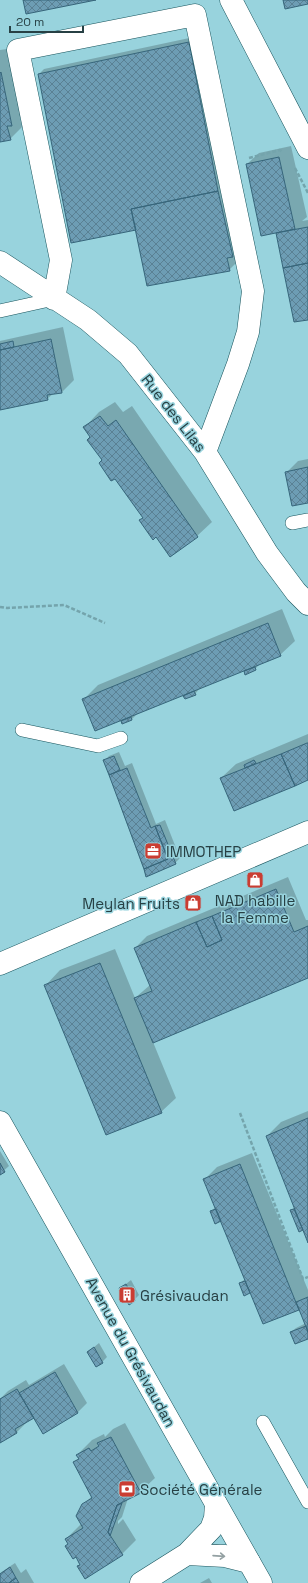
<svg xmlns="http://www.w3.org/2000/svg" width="308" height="1583" font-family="'Space Grotesk',sans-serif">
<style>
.shadow{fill:#0003}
.building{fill:url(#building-cross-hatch);stroke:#37667b}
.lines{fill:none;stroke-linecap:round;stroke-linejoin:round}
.lane-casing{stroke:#17545d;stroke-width:14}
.street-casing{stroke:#17545d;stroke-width:23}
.secondary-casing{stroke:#17545d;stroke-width:23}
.path{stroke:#74a4ac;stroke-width:2.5;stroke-dasharray:4 2;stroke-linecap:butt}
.lane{stroke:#fff;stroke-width:13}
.street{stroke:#fff;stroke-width:22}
.secondary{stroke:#fff;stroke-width:22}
.oneway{stroke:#93a0a2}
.labels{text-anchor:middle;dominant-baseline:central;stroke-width:3;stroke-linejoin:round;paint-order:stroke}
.street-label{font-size:15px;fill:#274044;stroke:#98d3dd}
.poi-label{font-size:15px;fill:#274044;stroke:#98d3dd;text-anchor:start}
</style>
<defs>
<pattern id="building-cross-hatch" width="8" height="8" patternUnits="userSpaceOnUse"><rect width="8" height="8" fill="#6d9db4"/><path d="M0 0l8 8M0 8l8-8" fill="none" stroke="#5a8194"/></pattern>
</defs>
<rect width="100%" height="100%" fill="#98d3dd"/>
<!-- shadow -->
<path class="shadow" d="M194 37 241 258 229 270 39 74 44 69Z
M7 49 9 62 13 61 23 113 20 117 22 127 10 139 0 141V50Z
M291 146 307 217 302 221 308 220V319L295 321 277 232 247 164 259 153Z
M63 327 74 380 62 392 54 393 47 399 0 409V341Z
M115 402 123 412 132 406 212 522 197 536H156L141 520 144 517 103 460 85 427 99 412Z
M308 459V502L286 473 298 461Z
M282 609 295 641 280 655 260 664 255 669 245 671 248 668 200 688 195 694 185 698 184 694 137 714 132 719 123 723 121 720 83 700 98 685Z
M308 734V780L235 810 221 778 236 764Z
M119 752 125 766 132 763 156 824 165 820 180 858 175 863 146 876 104 761 109 756Z
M288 877 306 920H308V977L153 1042 176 1098 161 1112 46 985 60 970 115 949 135 998 150 985 135 948 147 936Z
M308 1111V1241L303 1228 299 1231 291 1210 295 1207 267 1136 281 1122Z
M0 1151 9 1166 0 1174Z
M252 1153 308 1290V1338L291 1332 296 1328 306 1323 299 1308 263 1323 250 1292 244 1294 240 1283 245 1279 221 1219 211 1211 216 1207 205 1179 217 1167Z
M131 1280 139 1295 134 1300 121 1288Z
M99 1343 107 1357 102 1362 88 1352Z
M64 1364 87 1403 78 1412 43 1432 34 1416 25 1422 26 1423 17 1432 0 1442V1399L8 1391 26 1380 29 1385Z
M125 1423 155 1478 140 1492 128 1498 122 1517 118 1521V1524L123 1519 136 1540 122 1554 78 1566 81 1564 66 1539 81 1524 83 1505 92 1496 74 1462 79 1458 77 1455 92 1440 104 1434 105 1437 113 1429Z
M15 1563 21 1573 26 1569 34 1583H0V1573Z
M209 1578 212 1583H200Z"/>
<!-- building -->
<path class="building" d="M23 0H96L26 14Z
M283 0H308V4L285 9Z
M189 42 218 191 131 209 136 230 71 243 38 74Z
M1 72 12 126H7L11 140 0 142V73Z
M279 157 295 229 261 236 246 164Z
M218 191 233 257 227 258 230 271 147 286 131 209Z
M308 227V263L283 268 276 233Z
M308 263V320L294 322 283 268Z
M51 339 62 393 47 395 48 400 0 410V350Z
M13 341 14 347 0 350V344Z
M100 416 108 426 116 420 198 537 170 557 156 537 153 540 139 520 143 518 115 479 111 481 99 463 102 460 87 440 90 437 83 427Z
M308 467V503L292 506 285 472Z
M268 623 281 656 95 731 82 699Z
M255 667 256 670 245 675 244 671Z
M194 691 196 695 185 699 183 696Z
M131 717 132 720 122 724 121 721Z
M307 743H308V780L295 786 281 754Z
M281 754 295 786 234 811 220 778Z
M114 756 120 770 109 775 103 760Z
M254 760 256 763 245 768 244 765Z
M127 768 151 828 155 826 168 859 144 869 109 775Z
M160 825 176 864 146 877 144 869 168 859 155 826Z
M276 889 294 932 308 926V978L153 1043 134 998 152 991 134 948 196 922 207 947 222 940 212 916Z
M212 916 222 940 207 947 196 922Z
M100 963 162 1113 106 1135 44 985Z
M308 1118V1243L266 1136Z
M0 1163 5 1172 0 1175Z
M240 1164 299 1310 263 1324 203 1179Z
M216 1209 221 1221 215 1224 210 1211Z
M294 1209 303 1230 299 1232 290 1210Z
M245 1281 250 1293 244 1296 239 1283Z
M126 1284 135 1301 129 1305 119 1288Z
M308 1297V1332L296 1302Z
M306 1326 308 1332V1339L295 1344 290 1332Z
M94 1347 103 1363 96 1367 87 1352Z
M55 1372 78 1413 43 1434 19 1393Z
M17 1389 34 1418 15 1429 17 1433 0 1443V1399Z
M111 1437 141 1493 117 1505 108 1532 123 1555 85 1579 77 1566 80 1565 76 1557 73 1559 65 1546 68 1544 65 1539 83 1528 76 1516 82 1504 92 1498 73 1462 79 1459 76 1455 89 1448 91 1451 99 1446 97 1443Z
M122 1503 110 1536 108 1532 117 1505Z
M10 1567 16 1578 9 1583H0V1574Z
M16 1578 19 1583H9Z"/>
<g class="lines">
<!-- lane casing -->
<g class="lane-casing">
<path id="lane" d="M0 311 54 299
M292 523 308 520
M22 730 98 746 121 738
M263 1422 308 1502"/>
</g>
<!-- street casing -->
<g class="street-casing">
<path id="street" d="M231 0 308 148
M0 262 88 320 128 354 205 452 267 553 296 592 308 604
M54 299 61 260 18 50 195 15 253 291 248 332 238 364 205 452
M187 1554 225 1556 249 1562
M141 1583 187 1554 211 1529 215 1518 216 1504"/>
</g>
<!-- secondary casing -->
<g class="secondary-casing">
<path id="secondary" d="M0 964 308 832
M0 1122 261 1583"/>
</g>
<!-- path -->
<path class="path" d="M249 158 280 150 282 152
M295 168 308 193
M0 607 7 608 64 605 105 623
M240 1113 303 1279 308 1277"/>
<!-- lane -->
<use href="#lane" class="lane"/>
<!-- street -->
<use href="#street" class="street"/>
<!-- secondary -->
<use href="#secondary" class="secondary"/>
</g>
<!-- one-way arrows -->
<defs><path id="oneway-shaft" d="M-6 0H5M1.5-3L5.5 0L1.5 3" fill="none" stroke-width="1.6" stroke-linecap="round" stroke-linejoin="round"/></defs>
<use class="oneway" href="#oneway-shaft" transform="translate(219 1556) rotate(4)"/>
<!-- icons -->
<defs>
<g id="office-square" transform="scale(0.9)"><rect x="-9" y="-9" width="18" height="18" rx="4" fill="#ca3d32" stroke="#98d3dd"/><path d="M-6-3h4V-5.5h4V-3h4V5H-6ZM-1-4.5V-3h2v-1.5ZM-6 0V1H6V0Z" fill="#fff"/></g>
<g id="shop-square" transform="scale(0.9)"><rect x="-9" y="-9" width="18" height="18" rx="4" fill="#ca3d32" stroke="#98d3dd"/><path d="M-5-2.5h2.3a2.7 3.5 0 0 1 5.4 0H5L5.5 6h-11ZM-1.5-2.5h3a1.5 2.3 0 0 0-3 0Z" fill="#fff"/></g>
<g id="building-square" transform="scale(0.9)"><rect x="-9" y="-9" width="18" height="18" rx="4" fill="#ca3d32" stroke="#98d3dd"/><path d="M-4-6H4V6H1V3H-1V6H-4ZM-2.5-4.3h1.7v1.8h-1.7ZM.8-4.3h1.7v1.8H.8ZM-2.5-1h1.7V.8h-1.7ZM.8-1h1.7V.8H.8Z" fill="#fff"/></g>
<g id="bank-square" transform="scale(0.9)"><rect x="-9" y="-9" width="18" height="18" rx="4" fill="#ca3d32" stroke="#98d3dd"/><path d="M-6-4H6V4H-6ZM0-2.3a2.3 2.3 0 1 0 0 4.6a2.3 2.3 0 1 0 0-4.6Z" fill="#fff"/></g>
</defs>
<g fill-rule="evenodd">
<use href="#office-square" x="153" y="851"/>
<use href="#shop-square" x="255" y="880"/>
<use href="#shop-square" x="193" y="903"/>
<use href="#building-square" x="127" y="1295"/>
<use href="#bank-square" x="127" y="1489"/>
</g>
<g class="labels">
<!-- street labels -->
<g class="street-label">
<text transform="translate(174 413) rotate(52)">Rue des Lilas</text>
<text transform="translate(131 1352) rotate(61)">Avenue du Grésivaudan</text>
</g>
<!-- poi labels -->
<g class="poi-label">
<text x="166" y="851">IMMOTHEP</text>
<text x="255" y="900" text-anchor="middle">NAD habille<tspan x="255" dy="17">la Femme</tspan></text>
<text x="180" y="903" text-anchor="end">Meylan Fruits</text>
<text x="140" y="1295">Grésivaudan</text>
<text x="140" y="1489">Société Générale</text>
</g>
</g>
<!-- scale -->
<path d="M10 26v6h73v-6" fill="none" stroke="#274044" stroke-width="2"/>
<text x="16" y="26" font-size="12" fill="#274044" stroke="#98d3dd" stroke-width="3" paint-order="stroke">20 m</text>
</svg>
